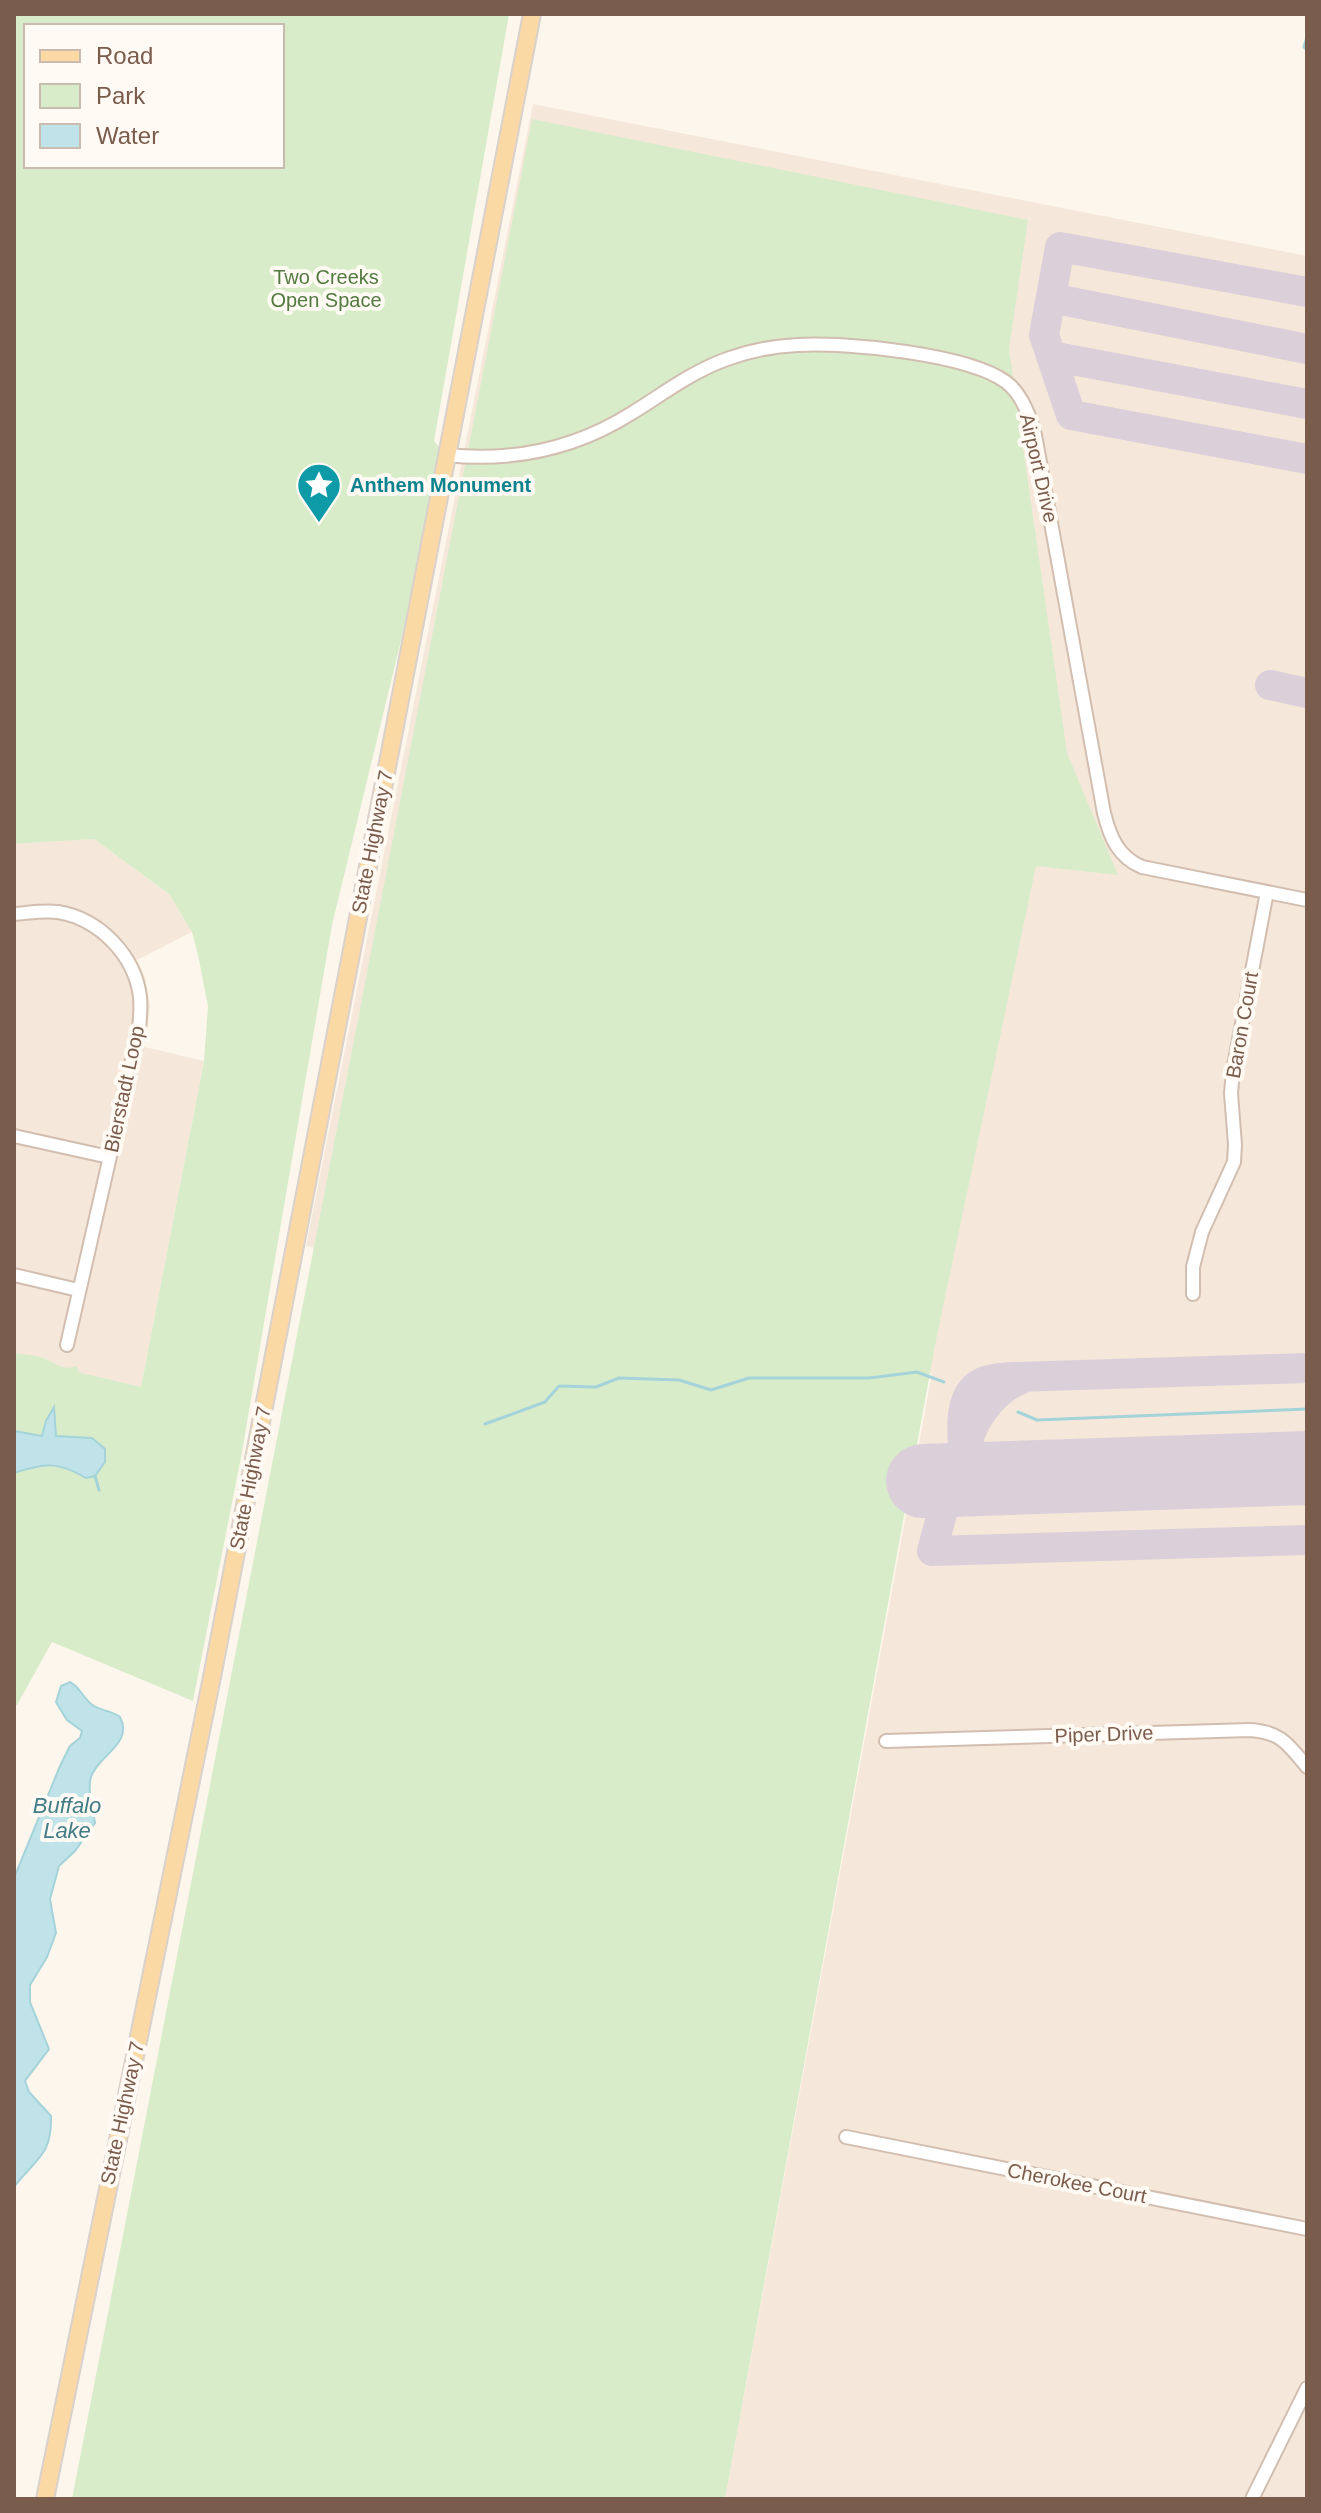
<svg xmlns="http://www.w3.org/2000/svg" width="1321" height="2513" font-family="Helvetica,sans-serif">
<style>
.residential{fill:#f5e8da}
.green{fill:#d8ecc9;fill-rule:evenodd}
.water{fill:#bfe3e8;stroke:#a5d3da;stroke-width:2}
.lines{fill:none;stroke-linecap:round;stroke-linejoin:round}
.stream{stroke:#a5d3da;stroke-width:3}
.taxiway{stroke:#dbcfda;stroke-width:30}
.runway{stroke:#dbcfda;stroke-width:74}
.minor-casing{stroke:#d1beb0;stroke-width:16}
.major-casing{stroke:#dad1cd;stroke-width:20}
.minor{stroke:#fff;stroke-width:12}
.major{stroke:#fbd9a5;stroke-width:16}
.labels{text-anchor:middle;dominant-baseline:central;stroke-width:8;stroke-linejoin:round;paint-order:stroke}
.park-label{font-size:20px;fill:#537a41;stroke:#fffaf3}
.street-label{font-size:20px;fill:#7a5c4d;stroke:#fffaf3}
.culture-label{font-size:20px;font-weight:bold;fill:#0d838f;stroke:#fffaf3;text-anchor:start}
.water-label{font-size:22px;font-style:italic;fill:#437c86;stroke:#fffaf3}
</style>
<rect width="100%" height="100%" fill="#fdf6ec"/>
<!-- residential -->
<path class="residential" d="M533 104 1307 256V2499H725L932 1373 306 1246Z
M94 839 169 894 192 932 137 960 145 977 150 1006 145 1047 204 1061 141 1387 57 1367 44 1358 14 1353V844Z"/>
<!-- green -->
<path class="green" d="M14 14H509L434 441 446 455 332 925 242 1452 193 1701 52 1642 17 1705H14V1353C23 1354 32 1355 40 1357 55 1361 60 1372 77 1366L78 1372 141 1387 204 1061 208 1006 198 955 192 932 169 894 94 839 14 844ZM26 26H282V166H26Z
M532 119 1028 220 1009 349 1067 753 1118 875 1036 866 936 1340 725 2499H72Z"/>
<!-- water -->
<path class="water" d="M54 1407 56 1436 92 1438 105 1449V1462L95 1476 86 1478C57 1461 46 1463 14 1473V1431L42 1436 46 1421Z
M70 1682C81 1688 83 1699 94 1706 103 1711 112 1711 120 1717 134 1744 98 1755 91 1777 87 1789 93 1810 95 1823L75 1851 59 1866 50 1899 56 1933 47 1957 30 1985V2002L49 2049 25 2081 29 2092 51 2116C52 2156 36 2158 14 2187V1878L60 1766 70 1746 80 1738 82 1731 67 1720 56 1702 61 1686Z"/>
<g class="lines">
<!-- stream -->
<path class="stream" d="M964 14H965
M1307 37 1304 47 1307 50
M1018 1412 1037 1420 1307 1409
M485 1424 545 1402 559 1386 596 1387 619 1378 679 1380 711 1390 749 1378H869L917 1372 944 1382
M95 1476 99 1490"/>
<!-- taxiway -->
<path class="taxiway" d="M1307 292 1060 247 1044 335 1071 415 1307 459
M1051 298 1307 349
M1051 356 1307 404
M1270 685 1307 693
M967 1445C973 1417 997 1387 1024 1378
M951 1480 932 1551 1307 1540
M966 1480C965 1452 952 1398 981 1383 990 1378 1003 1378 1013 1377L1307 1368"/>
<!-- runway -->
<path class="runway" d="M923 1481 1307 1468"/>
<!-- minor casing -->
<g class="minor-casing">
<path id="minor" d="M446 455C512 462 575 449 632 413 663 394 691 372 727 359 749 351 774 346 798 345 846 342 968 354 1006 382 1022 394 1030 416 1035 435L1104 813C1110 837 1118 857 1142 867L1307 900
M14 914C28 913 44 910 58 912 100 919 135 956 140 997 141 1008 140 1019 139 1029L67 1345
M14 1136 109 1157
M14 1275 78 1290
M1193 1294V1267L1202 1232 1234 1162 1235 1145 1231 1093 1233 1071 1267 892
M886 1741 1250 1730C1281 1732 1288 1744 1307 1767
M846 2137 1307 2229
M1252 2499 1307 2388"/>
</g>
<!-- major casing -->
<g class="major-casing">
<path id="major" d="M45 2499 212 1677 532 14"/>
</g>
<!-- minor -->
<use href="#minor" class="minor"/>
<!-- major -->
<use href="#major" class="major"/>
</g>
<!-- icons -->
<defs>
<g id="sight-pin" transform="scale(2.3)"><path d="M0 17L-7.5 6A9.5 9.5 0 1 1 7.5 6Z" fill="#0f9aa8" stroke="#fffaf3"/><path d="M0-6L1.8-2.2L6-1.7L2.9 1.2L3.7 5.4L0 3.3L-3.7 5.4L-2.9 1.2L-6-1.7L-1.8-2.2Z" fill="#fff"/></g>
</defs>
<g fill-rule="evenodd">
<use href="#sight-pin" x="319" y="485"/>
</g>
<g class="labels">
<!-- park labels -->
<g class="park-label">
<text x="326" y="277">Two Creeks<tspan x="326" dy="23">Open Space</tspan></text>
</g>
<!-- street labels -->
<g class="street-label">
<text transform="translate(1039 468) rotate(77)">Airport Drive</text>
<text transform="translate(372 842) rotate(-79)">State Highway 7</text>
<text transform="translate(1242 1025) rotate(-80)">Baron Court</text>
<text transform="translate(124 1089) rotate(-78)">Bierstadt Loop</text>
<text transform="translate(250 1478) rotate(-79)">State Highway 7</text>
<text transform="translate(1104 1734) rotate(-2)">Piper Drive</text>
<text transform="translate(122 2113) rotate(-78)">State Highway 7</text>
<text transform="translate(1077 2183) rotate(11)">Cherokee Court</text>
</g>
<!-- culture labels -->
<g class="culture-label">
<text x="350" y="485">Anthem Monument</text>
</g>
<!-- water labels -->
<g class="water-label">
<text x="67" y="1805">Buffalo<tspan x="67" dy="25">Lake</tspan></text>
</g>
</g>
<!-- border -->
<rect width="1321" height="2513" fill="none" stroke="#7a5c4d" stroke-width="32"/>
<!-- legend -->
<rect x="24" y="24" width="260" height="144" fill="#fffaf3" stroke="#cabbb1" stroke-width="2"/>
<rect x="40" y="50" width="40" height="12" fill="#fbd9a5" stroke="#cabbb1" stroke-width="2"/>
<text x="96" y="64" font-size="24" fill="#7a5c4d">Road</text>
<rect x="40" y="84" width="40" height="24" fill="#d8ecc9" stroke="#cabbb1" stroke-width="2"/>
<text x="96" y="104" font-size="24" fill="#7a5c4d">Park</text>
<rect x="40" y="124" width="40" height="24" fill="#bfe3e8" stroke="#cabbb1" stroke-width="2"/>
<text x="96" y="144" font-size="24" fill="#7a5c4d">Water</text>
</svg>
